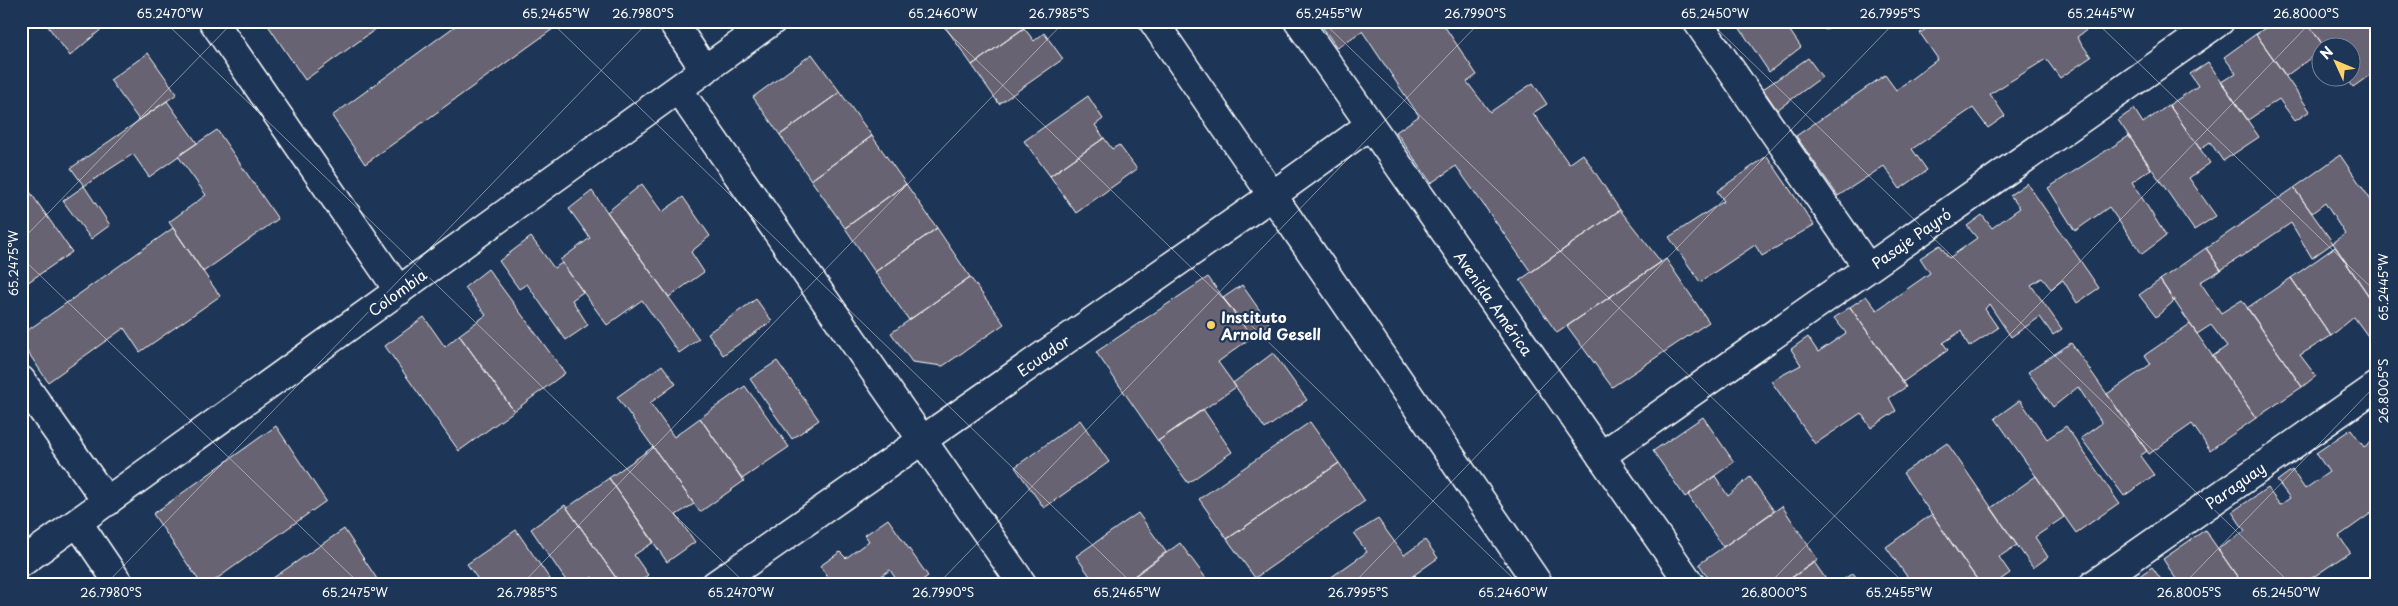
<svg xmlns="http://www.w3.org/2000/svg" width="2398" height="606" font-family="'Playpen Sans',sans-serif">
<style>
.building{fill:#676472;stroke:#fff}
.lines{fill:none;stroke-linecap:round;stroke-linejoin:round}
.minor-casing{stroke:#fff;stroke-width:31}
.major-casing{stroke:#fff;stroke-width:31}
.minor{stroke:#1d3557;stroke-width:28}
.major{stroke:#1d3557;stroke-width:28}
.ticks{fill:none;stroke:#fff;stroke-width:1;stroke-opacity:0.45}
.poi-dot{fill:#ffd166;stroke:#1d3557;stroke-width:2}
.labels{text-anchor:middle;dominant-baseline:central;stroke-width:4.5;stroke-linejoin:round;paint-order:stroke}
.street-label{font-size:15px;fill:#fff;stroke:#1d3557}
.poi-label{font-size:15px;font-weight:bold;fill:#fff;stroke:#1d3557;text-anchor:start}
.neatline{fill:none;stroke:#fff;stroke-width:2}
.ticks-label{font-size:12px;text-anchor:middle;fill:#fff}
</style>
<rect width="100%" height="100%" fill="#1d3557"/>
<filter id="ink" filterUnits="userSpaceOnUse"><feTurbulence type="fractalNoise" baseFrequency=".02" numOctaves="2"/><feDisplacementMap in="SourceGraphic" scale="10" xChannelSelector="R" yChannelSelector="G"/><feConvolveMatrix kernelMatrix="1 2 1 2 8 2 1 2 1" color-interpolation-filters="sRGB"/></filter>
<g filter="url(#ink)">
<!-- building -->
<path class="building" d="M44 21H111L70 56Z
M265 21H387L305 80Z
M462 21H564L365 164 332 116Z
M941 21H1020L1024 28 972 65Z
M1321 21H1441L1477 75 1467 82 1490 112 1533 83 1547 104 1533 113 1569 164 1583 154 1620 210 1531 272 1456 166 1431 183 1396 132 1419 116 1362 31 1337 48 1319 22Z
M1735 21H1806L1790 31 1801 47 1769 72Z
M1819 21H1839L1825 30Z
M1938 21H1977L1981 28 1990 21H2099L2077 37 2091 57 2060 78 2046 59 1990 94 2005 116 1988 128 1973 108 1912 149 1927 170 1900 189 1884 166 1838 196 1796 136 1885 75 1896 90 1938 59 1920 33Z
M2268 21H2306L2325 48H2320V51L2286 76 2256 34 2270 25Z
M2306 21H2377V70L2353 87 2347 78H2350V48H2325Z
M1024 28 1034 41 1044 33 1063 59 999 104 972 65Z
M2256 34 2310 111 2295 121 2279 99 2248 120 2221 82 2236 73 2224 57Z
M148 53 177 94 139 120 110 80Z
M812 54 840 92 780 135 753 97Z
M1808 58 1822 77 1777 110 1763 89Z
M2208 62 2259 137 2223 161 2210 142 2200 149 2169 105 2198 86 2190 74Z
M840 92 872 136 811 180 780 135Z
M1088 96 1103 119 1095 125 1104 138 1050 176 1024 141Z
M167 101 197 143 149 177 133 154 84 186 71 168Z
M2169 105 2210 163 2189 178 2216 216 2194 230 2118 120 2134 109 2143 123Z
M217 130 278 219 203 272 169 222 206 195 178 156Z
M872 136 906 184 845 228 811 180Z
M2129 136 2151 169 2132 182 2166 236 2142 254 2109 207 2075 231 2048 188Z
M1104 138 1112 149 1119 145 1137 169 1076 213 1050 176Z
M2340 155 2377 209V308L2333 243 2345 234 2325 203 2312 213 2294 188Z
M1767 156 1814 225 1762 256 1755 245 1700 282 1669 237 1724 201 1717 191Z
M21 179 72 252 21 287Z
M2027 183 2099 288 2077 303 2063 280 2051 289 2042 278 2031 285 2062 329 2053 335 2040 317 2011 337 1989 304 1985 309 1998 328 1969 347 1961 331 1943 343 1948 350 1903 382 1850 307 1866 296 1877 310 1930 273 1920 258 1940 245 1949 258 1977 238 1967 226 1982 215 1992 228 2020 208 2010 195Z
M642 184 662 212 683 197 710 236 691 252 704 272 669 297 607 212Z
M906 184 937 228 875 272 845 228Z
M84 186 110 225 91 239 63 201Z
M2294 188 2333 243 2312 258 2291 223 2221 270 2206 248Z
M592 191 699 339 679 353 642 300 607 325 560 260 590 238 569 209Z
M1620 210 1661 262 1557 333 1520 280Z
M173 228 220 296 140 352 124 328 48 382 21 342V335Z
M937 228 970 277 909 320 875 272Z
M531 237 554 268 562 263 583 292 572 300 588 325 566 340 527 284 519 289 499 261Z
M2335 247 2377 308V334L2370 339 2354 317 2331 336 2291 278Z
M2206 248 2221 270 2200 282 2221 313 2242 300 2302 387 2256 418 2213 356 2227 346 2211 325 2197 334 2160 280Z
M1666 259 1709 322 1612 387 1567 326Z
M488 269 565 373 514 411 459 335 486 315 465 287Z
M970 277 1004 324 943 366 912 362 891 333Z
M1208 277 1252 337 1218 362 1236 387 1158 441 1096 352Z
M2291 278 2331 336 2300 355 2316 376 2302 387 2247 308Z
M2160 280 2174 301 2156 317 2139 295Z
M1242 285 1270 325 1252 337 1223 298Z
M756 299 772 321 723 355 708 333Z
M1850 307 1906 387 1889 398 1896 411 1871 428 1861 413 1815 444 1771 381 1801 365 1791 349 1808 337 1818 352 1846 333 1834 318Z
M424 317 445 347 459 335 514 411 459 451 385 346Z
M2190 324 2256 418 2210 450 2192 424 2149 454 2107 394 2151 364 2145 355Z
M2071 343 2147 451 2140 456 2154 475 2124 496 2081 438 2102 423 2078 387 2053 407 2028 372Z
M1273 353 1307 400 1265 429 1233 383Z
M777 361 819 420 792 439 750 379Z
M662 365 676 384 650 403 674 437 700 418 744 481 700 512 617 397Z
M745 386 789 447 742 479 700 418Z
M2020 400 2047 439 2066 426 2119 503 2076 533 1995 418Z
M1203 409 1232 452 1188 483 1158 441Z
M1703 417 1734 462 1685 497 1653 451Z
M1080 420 1109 462 1044 508 1015 467Z
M1310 422 1339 463 1227 539 1199 499Z
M276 426 326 501 208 585H202L153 514Z
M2351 429 2364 447 2377 438V509L2339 536 2350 552 2306 582 2307 585H2243L2218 549 2245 531 2232 512 2267 488 2280 505 2290 498 2277 481 2292 470 2305 489 2329 472 2316 453Z
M1947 443 2017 545 1999 557 2010 573 1993 585H1981L1903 473Z
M653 447 694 504 676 515 695 542 667 562 609 478Z
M1339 463 1365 501 1255 578 1227 539Z
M1715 476 1728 496 1750 477 1774 511 1723 547 1688 495Z
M2036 476 2064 517 2035 537 2048 557 2033 568 1991 508Z
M609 478 654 542 634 555 648 575 635 585H621L567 508Z
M565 505 567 508 621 585H597L592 577 581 585H569L531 529Z
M1782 506 1818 560 1781 585H1761L1759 582 1754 585H1713L1699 564Z
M1138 513 1166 552 1122 585H1096L1076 556Z
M1932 514 1958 553 1981 585H1913L1886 547Z
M888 519 928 576 916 585H900L890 570 868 585H833L820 566 840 552 846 558 869 541 865 535Z
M1378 519 1404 555 1425 540 1438 558 1400 585H1320L1367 552 1354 534Z
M344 529 381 585H263Z
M516 530 554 585H482L467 564Z
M2205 530 2243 585H2166L2176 579 2163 559Z
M1180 543 1211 585H1122Z
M1814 562 1830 585H1781Z
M2152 567 2165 585H2127Z
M1853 573 1862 585H1835Z
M1415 575 1422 585H1400Z"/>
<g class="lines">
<!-- minor casing -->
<g class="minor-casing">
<path id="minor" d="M213 21 399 291
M672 21 705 70
M1697 21 1868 268
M678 89 1023 585
M21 380 107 502
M1601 456 2220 21
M78 523 120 585
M21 563 772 21
M715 585 1273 195 1370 125
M2093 585 2377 386"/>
</g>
<!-- major casing -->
<g class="major-casing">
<path id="major" d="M1153 21 1539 585
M1298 21 1691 585"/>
</g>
<!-- minor -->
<use href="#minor" class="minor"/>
<!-- major -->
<use href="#major" class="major"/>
</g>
</g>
<!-- ticks -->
<path class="ticks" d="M164 21 747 585M550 21 1134 585M936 21 1520 585M1322 21 1906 585M1709 21 2292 585M2095 21 2377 293M21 241 234 21M21 257 361 585M105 585 649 21M521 585 1065 21M937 585 1481 21M1352 585 1896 21M1768 585 2312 21M2183 585 2377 384"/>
<!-- markers -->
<circle class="poi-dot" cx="1211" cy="325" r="5"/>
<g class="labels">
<!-- street labels -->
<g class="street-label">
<text transform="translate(1911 238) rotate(-35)">Pasaje Payró</text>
<text transform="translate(397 292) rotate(-36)">Colombia</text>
<text transform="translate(1494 303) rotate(55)">Avenida América</text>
<text transform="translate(1043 355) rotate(-35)">Ecuador</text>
<text transform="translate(2235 485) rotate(-35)">Paraguay</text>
</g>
<!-- poi labels -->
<g class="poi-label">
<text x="1221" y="316">Instituto<tspan x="1221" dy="17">Arnold Gesell</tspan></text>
</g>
</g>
<!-- margin -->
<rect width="2398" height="606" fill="none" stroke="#1d3557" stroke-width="55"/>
<!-- north arrow -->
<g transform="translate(2336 62) rotate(314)"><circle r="24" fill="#1d3557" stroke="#77869a"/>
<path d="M0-4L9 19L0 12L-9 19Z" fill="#ffd166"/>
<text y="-8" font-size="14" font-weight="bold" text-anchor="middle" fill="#ffffff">N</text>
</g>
<rect x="28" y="28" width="2342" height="550" class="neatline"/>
<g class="ticks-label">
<text x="170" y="18">65.2470°W</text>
<text x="556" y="18">65.2465°W</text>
<text x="643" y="18">26.7980°S</text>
<text x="943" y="18">65.2460°W</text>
<text x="1059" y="18">26.7985°S</text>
<text x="1329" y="18">65.2455°W</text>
<text x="1475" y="18">26.7990°S</text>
<text x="1715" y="18">65.2450°W</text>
<text x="1890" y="18">26.7995°S</text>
<text x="2101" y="18">65.2445°W</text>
<text x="2306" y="18">26.8000°S</text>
<text transform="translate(14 263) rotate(-90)" y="4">65.2475°W</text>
<text transform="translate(2384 287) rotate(-90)" y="4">65.2445°W</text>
<text transform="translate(2384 391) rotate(-90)" y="4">26.8005°S</text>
<text x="111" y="597">26.7980°S</text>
<text x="355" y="597">65.2475°W</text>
<text x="527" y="597">26.7985°S</text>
<text x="741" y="597">65.2470°W</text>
<text x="943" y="597">26.7990°S</text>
<text x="1127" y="597">65.2465°W</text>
<text x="1358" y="597">26.7995°S</text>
<text x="1513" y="597">65.2460°W</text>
<text x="1774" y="597">26.8000°S</text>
<text x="1899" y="597">65.2455°W</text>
<text x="2189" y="597">26.8005°S</text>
<text x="2286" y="597">65.2450°W</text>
</g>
</svg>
